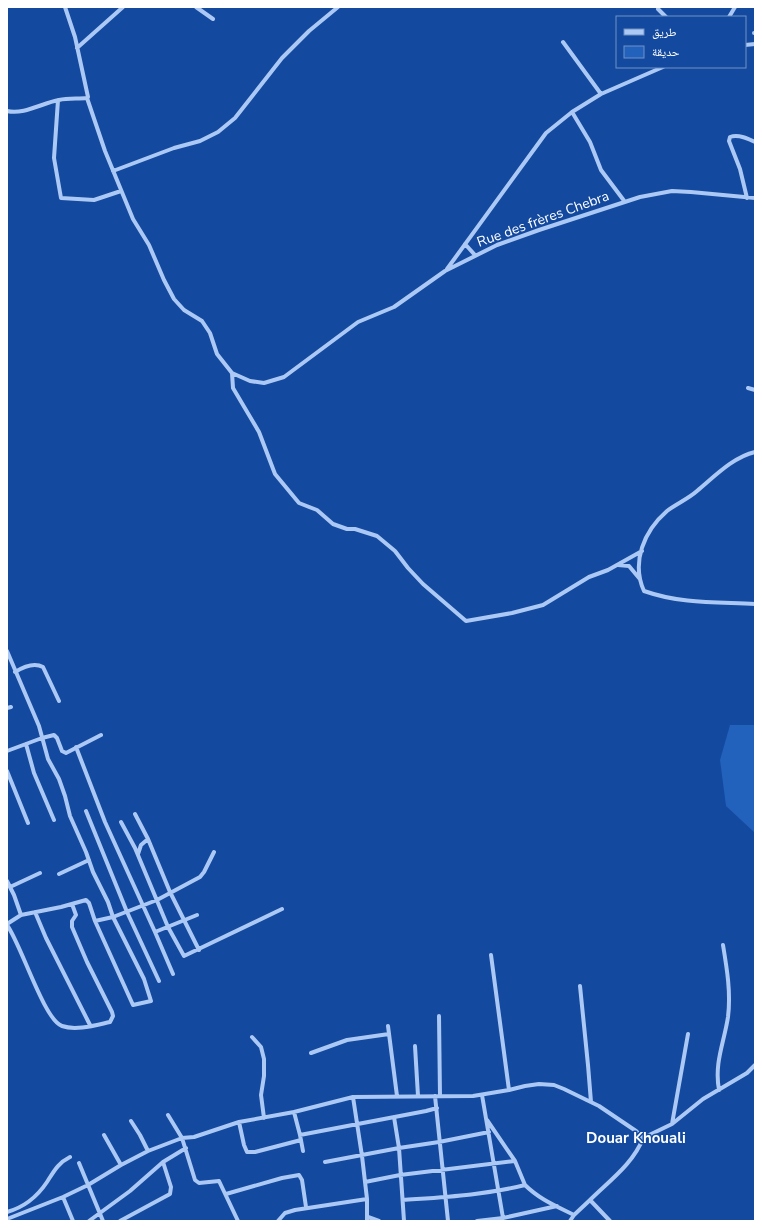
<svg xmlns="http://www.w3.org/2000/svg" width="762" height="1228" font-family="'Nunito Sans','Noto Naskh Arabic',sans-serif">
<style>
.green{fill:#2261bc}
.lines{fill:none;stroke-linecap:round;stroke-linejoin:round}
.street{stroke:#abc9f4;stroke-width:4}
.labels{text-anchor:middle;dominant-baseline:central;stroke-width:3;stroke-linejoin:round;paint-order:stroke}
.street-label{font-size:14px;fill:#fff;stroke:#13499f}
.neighbourhood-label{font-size:15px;font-weight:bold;fill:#fff;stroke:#13499f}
</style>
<rect width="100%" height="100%" fill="#13499f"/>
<!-- green -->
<path class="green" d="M730 725H755V833L726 806 720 760Z"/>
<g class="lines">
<!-- street -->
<path class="street" d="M65 7 75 37 88 97 87 98 105 151 133 219 149 245 164 280 174 299 184 310 202 321 210 333 217 354 232 373 233 388 259 432 275 474 299 503 317 510 333 524 347 529H355L377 536 395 551 408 568 423 584 466 621 512 613 543 605 589 577 608 570 642 551
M196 7 213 19
M658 9 666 17
M729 17 735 7
M754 33H755
M563 42 601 94
M745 45 755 44
M77 48 123 7
M58 100 54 158 61 198 94 200 121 191
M7 111C24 115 42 103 59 100 68 98 78 99 87 98
M572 112 590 142 601 170 625 202
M113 171 174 148 200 141 218 132 235 118 282 58 309 31 338 7
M747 198 740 169 729 141 730 137C738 134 747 138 755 142
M465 244 475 255
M447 269 546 133 572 112 601 94 663 67
M232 373 250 381 264 383 284 377 358 322 394 307 445 271 497 245 539 230 640 197 672 191 691 192 755 198
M748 388 755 390
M755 452C733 457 714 477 697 491 688 499 676 504 667 511 644 531 631 562 644 591 681 604 716 602 755 604
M618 565 629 566 639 578
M7 651 39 726 48 759 59 779 65 796 70 816 86 852 93 872 108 902 113 917 144 979 151 1001 133 1005 95 921 89 903 86 900 61 907 21 915 7 924
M15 672C23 667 34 662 43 667L59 701
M7 708 11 707
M26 744 34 773 54 820
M76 747 105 822 155 932 173 974
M7 751 42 738 54 735 57 738 62 751 66 753 101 735
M7 771 28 823
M86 811 127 912 159 981
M135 814 148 839 170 892 199 950
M121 822 135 848 168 927 184 956 282 909
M138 854 141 845 148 839
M59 874 89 860
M7 881 14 895 21 915
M10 887 40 873
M35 912 46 938 90 1025
M95 921 113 917 157 900 200 877 204 872 214 852
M7 925C21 944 44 1020 62 1026 76 1031 96 1025 110 1022L113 1016 112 1012 87 962 72 927V921L76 915 72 904
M155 932 197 915
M491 955 509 1090
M580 986 588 1065 591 1102
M439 1016 440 1096
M388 1026 397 1096
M252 1037 261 1047 264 1059V1076L261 1095 264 1118
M415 1046 418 1096
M311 1053 347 1040 389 1034
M719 1090C714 1063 724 1043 728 1017 731 993 727 969 723 945
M482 1095 503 1218
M435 1096 448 1221
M353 1097 362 1156 367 1199V1221
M294 1112 300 1135 303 1151
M168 1115 182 1138 195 1180 199 1183 219 1181 238 1221
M394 1117 399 1148 404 1221
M487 1120 515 1161 525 1185
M131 1121 140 1135 148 1151
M239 1122 244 1145 247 1152H255L301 1140
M672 1124 688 1034
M104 1135 121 1165
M300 1135 426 1111 437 1108
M643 1138 672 1124 703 1099 747 1073 755 1065
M325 1162 399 1148 439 1142 489 1132
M79 1163 103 1221
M365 1182 400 1175 515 1161
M226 1194 282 1178 299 1175 302 1180 306 1207
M63 1197 73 1221
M403 1200C444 1197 485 1195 525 1185 539 1199 556 1206 574 1215L590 1200
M7 1212C25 1207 37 1197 47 1182 54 1171 58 1163 70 1157
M368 1217 379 1221
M7 1219 63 1197 88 1185 121 1165 148 1151 182 1138 194 1137 239 1122 294 1112 353 1097 473 1096 509 1090 525 1086 539 1084 554 1085 564 1089 599 1106 636 1131 643 1138C634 1163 608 1182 590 1200L610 1221
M89 1221 130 1191 163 1162 186 1148
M120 1221 170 1194 171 1187 163 1162
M278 1221 285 1213 295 1210 367 1199
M477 1221 503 1218 557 1206
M570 1221 574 1215"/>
</g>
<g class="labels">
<!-- street labels -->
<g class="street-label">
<text transform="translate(543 219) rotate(-20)">Rue des frères Chebra</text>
</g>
<!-- neighbourhood labels -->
<g class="neighbourhood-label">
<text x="636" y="1138">Douar Khouali</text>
</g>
</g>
<!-- border -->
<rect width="762" height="1228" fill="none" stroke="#ffffff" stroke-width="16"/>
<!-- legend -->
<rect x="616" y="16" width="130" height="52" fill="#13499f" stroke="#7192c5"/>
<rect x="624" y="29" width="20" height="6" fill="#abc9f4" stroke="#7192c5"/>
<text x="652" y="36" font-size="12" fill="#ffffff">طريق</text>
<rect x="624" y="46" width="20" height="12" fill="#2261bc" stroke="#7192c5"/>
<text x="652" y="56" font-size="12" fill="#ffffff">حديقة</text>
</svg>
